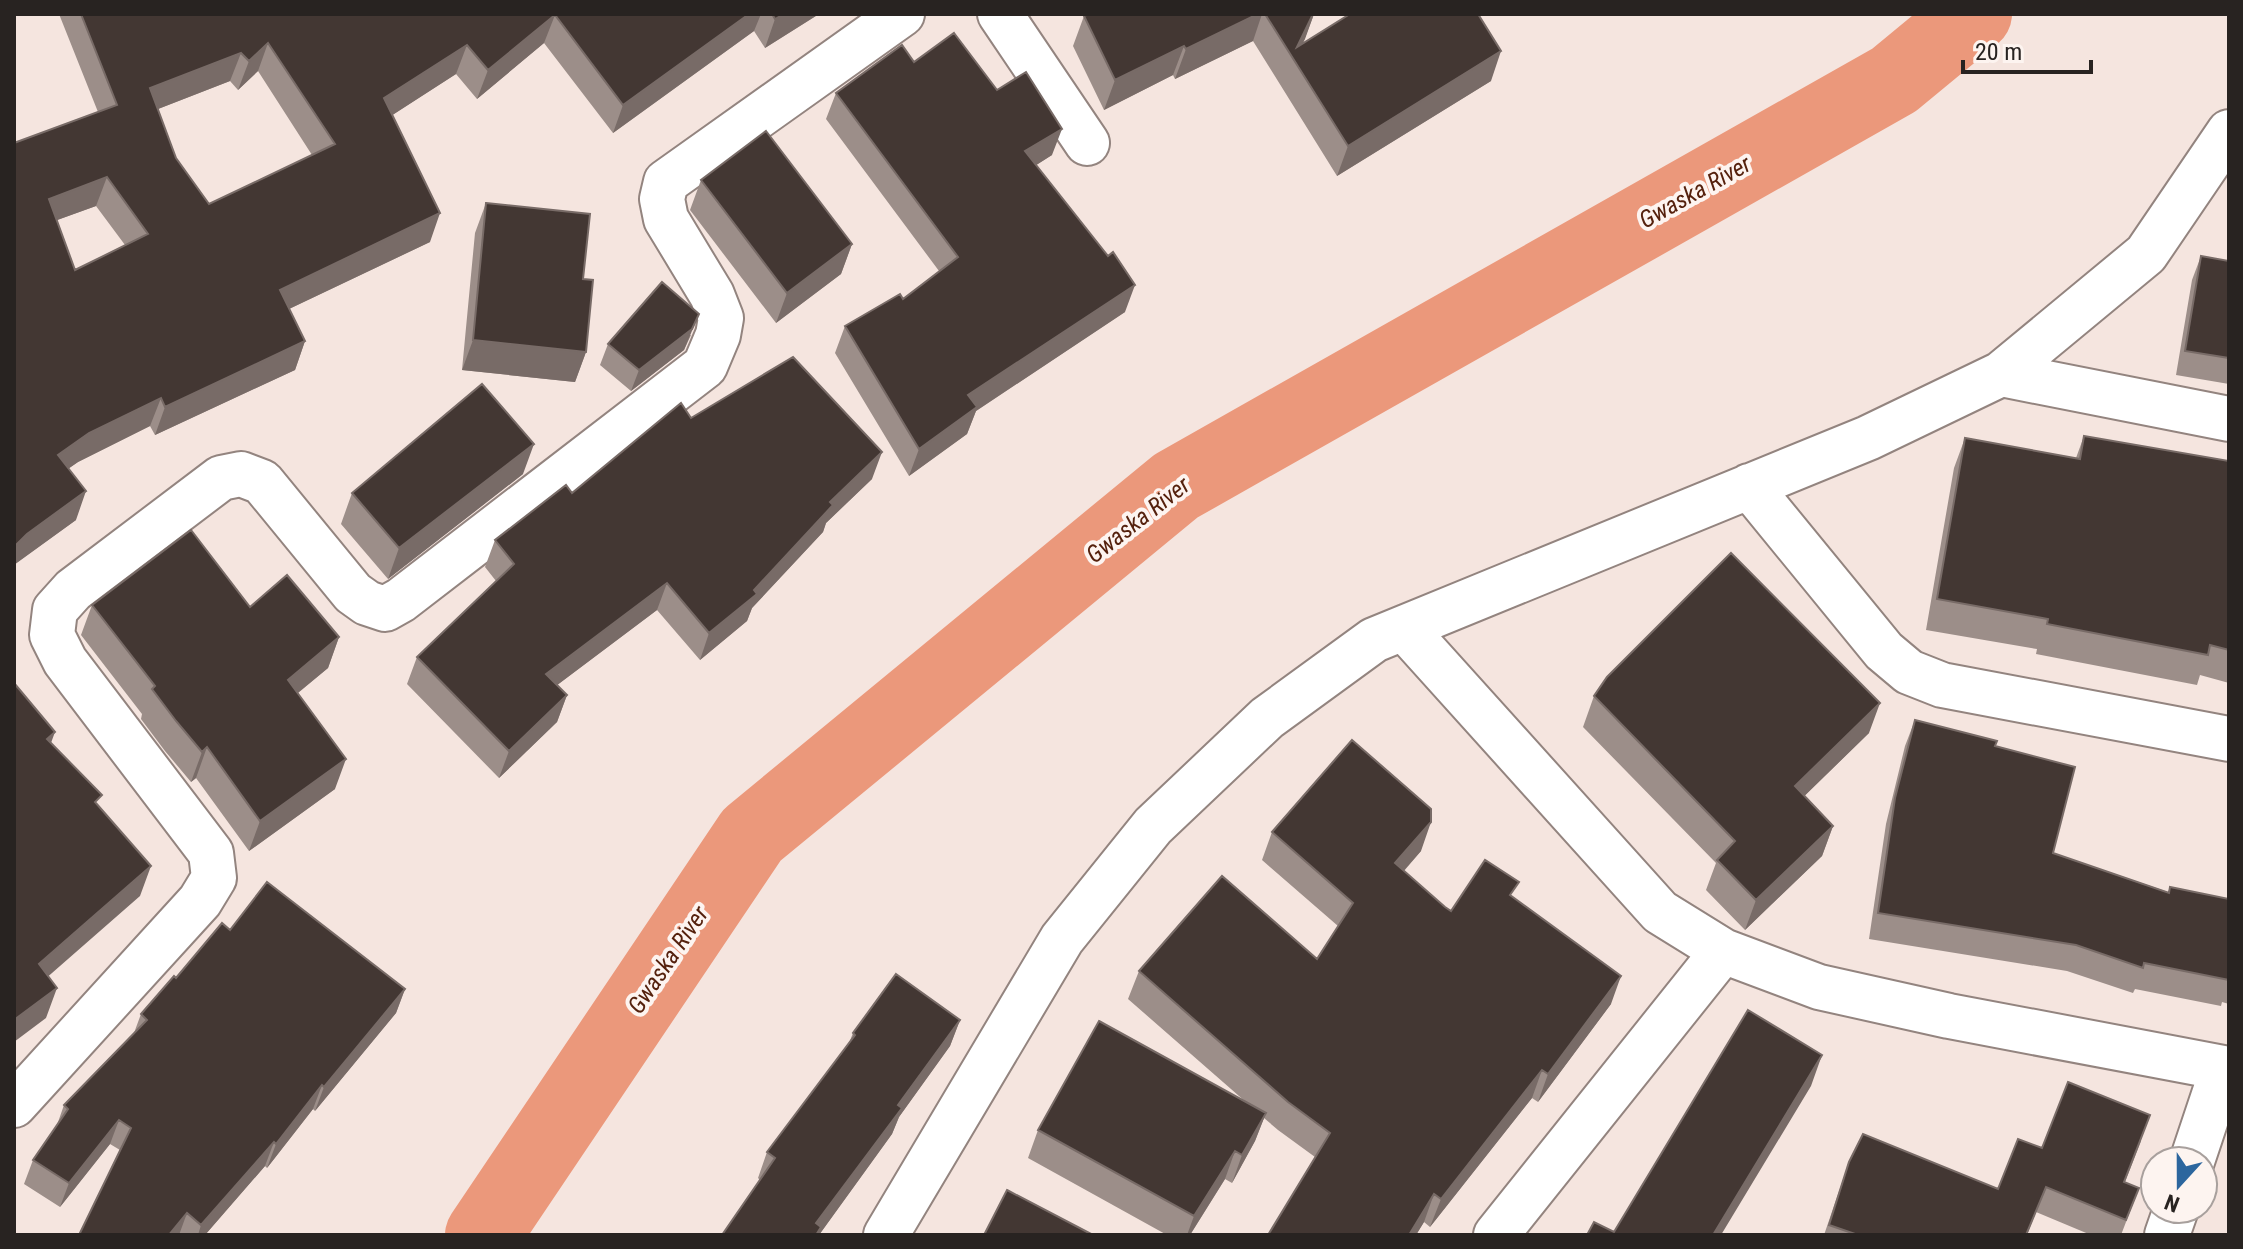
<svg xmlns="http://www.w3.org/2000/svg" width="2243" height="1249" font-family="'Roboto Condensed',sans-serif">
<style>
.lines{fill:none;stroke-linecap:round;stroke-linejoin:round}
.river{stroke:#eb987b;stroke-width:76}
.minor-casing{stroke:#93847f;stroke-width:48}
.minor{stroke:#fff;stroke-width:44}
.wall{fill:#9c8e89;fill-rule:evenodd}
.shaded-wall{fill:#786b67}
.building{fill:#433733;stroke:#786b67;stroke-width:2;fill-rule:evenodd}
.labels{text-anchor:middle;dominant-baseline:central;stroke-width:8;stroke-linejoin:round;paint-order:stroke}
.water-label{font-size:24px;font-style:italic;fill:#55210d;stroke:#fdf4f0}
</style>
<rect width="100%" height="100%" fill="#f5e5df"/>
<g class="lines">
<!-- river -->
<path class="river" d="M483 1235 752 835 1176 486 1894 80 1974 14"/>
<!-- minor casing -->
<g class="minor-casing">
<path id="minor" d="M1000 14 1087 143
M2001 374 2229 419
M1749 486 1884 651 1909 672 1942 685 2229 739
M1404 628 1660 912 1723 951 1819 987 1949 1016 2229 1069
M14 1105 200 901 214 878 211 853 65 661 52 635 55 610 73 590 221 478 241 474 262 482 353 593 367 603 385 609 401 600 705 366 718 335 721 318 712 295 666 219 662 199 666 182 902 14
M2192 1161 2223 1068
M886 1235 1062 939 1153 826 1267 718 1374 640 1868 438 2001 374 2146 254 2229 132
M1496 1235 1723 951
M2167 1235 2176 1209"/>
</g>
<!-- minor -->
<use href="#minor" class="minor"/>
</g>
<!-- wall -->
<path class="wall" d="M59 14H819L765 48 754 31 613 133 544 43 477 99 456 74 392 115 430 242 289 309 305 341 295 370 155 435 150 426 78 462 69 468 76 520 16 563 14 143 98 112ZM258 71 312 155 209 204 176 158 158 109 230 81 238 90ZM96 206 125 245 75 270 57 220Z
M1089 14H1314L1303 43 1491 81 1337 176 1253 41 1175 79 1173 75 1104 110 1073 46 1084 16Z
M914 62 997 90 1052 155 1036 165 1125 312 976 411 967 434 909 476 835 353 845 326 903 299 939 271 826 119 836 93Z
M701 180 852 244 841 274 776 323 690 210Z
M486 203 583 279 586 352 575 382 462 370 475 233Z
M2201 256 2229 261V384L2176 375 2192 280Z
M691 335 684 350 631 391 600 365 608 344Z
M691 418 872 479 826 523 823 532 752 608 747 621 700 660 657 610 557 685 567 695 557 722 499 778 407 684 417 657 496 581 485 567 495 540Z
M2084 436 2229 461V683L2200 675 2197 685 2036 654 2037 649 1926 630 1954 468 1965 438 2076 458Z
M523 474 388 579 341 524 352 493Z
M92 605 250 607 339 637 328 668 298 693 335 789 249 851 196 778 191 782 165 751 141 719 142 714 81 635Z
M1594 696 1869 733 1804 796 1833 826 1822 856 1745 930 1706 890 1716 863 1583 727Z
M1915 720 1995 746 2053 853 2168 892 2170 887 2229 899V1004L2222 1002 2221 1006 2135 989 2133 993 2067 971 1869 939 1886 824 1905 746Z
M1272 832 1421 851 1404 871 1445 907 1451 911 1513 897 1611 1004 1538 1102 1532 1098 1430 1227 1424 1222 1416 1235H1268L1315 1157 1278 1130 1264 1118 1255 1141 1232 1183 1225 1179 1190 1235H1167L1028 1158 1038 1130 1247 1103 1128 999 1139 971 1317 959 1338 926 1262 860Z
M230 930 405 989 396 1013 315 1111 313 1109 267 1168 265 1166 205 1235H79L120 1150 110 1144 60 1207 24 1184 33 1160 57 1125 64 1105 134 1033 141 1014 176 978Z
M960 1020 950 1046 899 1117 892 1134 819 1235H722L760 1180 758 1178 767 1152 849 1043 853 1033Z
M2141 1141 2125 1182 2139 1188 2121 1235H2091L2036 1212 2027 1235H1824L1849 1162 1998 1189 2042 1148Z"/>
<!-- shaded-wall -->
<path class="shaded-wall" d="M749 14H761L754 31 613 133 623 105Z
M784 14H819L765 48 775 19Z
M1258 14H1262L1253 41 1175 79 1186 49Z
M1314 14 1305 39 1294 60 1297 47Z
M555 15 544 43 477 99 488 70Z
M268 43 258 71 238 90 249 61Z
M467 45 456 74 374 127 384 98Z
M1184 46 1173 75 1104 110 1115 80Z
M1501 51 1491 81 1337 176 1348 146Z
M241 53 230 81 140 116 150 88Z
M1062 129 1052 155 1016 178 1025 151Z
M107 177 96 206 38 227 49 199Z
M440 213 430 242 270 318 280 290Z
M852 244 841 274 776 323 787 293Z
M1135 285 1125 312 976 411 967 434 909 476 919 449 968 395Z
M699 314 684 350 631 391 639 370Z
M473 340 586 352 575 382 462 370Z
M305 341 295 370 155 435 165 407Z
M161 398 150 426 78 462 48 483 58 455 89 433Z
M534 444 523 474 388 579 399 548Z
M882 452 872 479 826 523 823 532 752 608 747 621 700 660 709 633 754 590 830 502Z
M86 491 76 520 14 565V547L27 534Z
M667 583 657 610 536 701 546 674Z
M339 637 328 668 277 710 288 680Z
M567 695 557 722 499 778 509 751Z
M1880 703 1869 733 1784 816 1795 786Z
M55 732 44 762 47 739Z
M207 747 196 778 191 782 202 752Z
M346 759 335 789 249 851 260 821Z
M1431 822 1421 851 1385 892 1395 863Z
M1833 826 1822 856 1745 930 1756 900Z
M151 866 140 896 28 994 39 964Z
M1621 976 1611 1004 1538 1102 1548 1074Z
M57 988 46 1018 14 1042V1020Z
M405 989 396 1013 315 1111 324 1087Z
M960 1020 950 1046 899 1117 892 1134 819 1235H812L816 1223 898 1105Z
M1822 1055 1811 1086 1721 1235H1713Z
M1542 1070 1532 1098 1430 1227 1441 1199Z
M322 1085 313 1109 267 1168 276 1144Z
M1266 1113 1255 1141 1232 1183 1242 1155Z
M119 1120 110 1144 60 1207 69 1183Z
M274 1142 265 1166 205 1235H198L201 1225Z
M1235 1151 1225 1179 1190 1235H1187L1194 1216Z
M1434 1194 1424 1222 1416 1235H1409Z
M187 1213 179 1235H169Z"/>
<!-- building -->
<path class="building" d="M81 14H749L623 105 555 15 488 70 467 45 384 98 440 213 280 290 305 341 165 407 161 398 89 433 58 455 86 491 27 534 14 547V143L117 105ZM268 43 335 144 209 204 176 158 150 88 241 53 249 61ZM107 177 148 234 75 270 49 199Z
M772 14H784L775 19Z
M1089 14H1258L1186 49 1184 46 1115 80 1084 16Z
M1265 14H1313L1297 47 1350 14H1478L1501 51 1348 146Z
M954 33 997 90 1026 72 1062 129 1025 151 1108 256 1113 252 1135 285 968 395 977 407 919 449 845 326 900 294 903 299 958 257 836 93 902 45 914 62Z
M766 131 852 244 787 293 701 180Z
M486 203 590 214 583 279 593 280 586 352 473 340Z
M2201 256 2229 261V358L2185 351Z
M662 282 699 314 692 329 639 370 608 344Z
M793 357 882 452 830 502 833 505 754 590 757 594 709 633 667 583 546 674 567 695 509 751 417 657 514 564 495 540 566 485 572 493 681 403 691 418Z
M482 384 534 444 399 548 352 493Z
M2084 436 2229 461V650L2210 645 2208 655 2047 624 2048 619 1937 599 1965 438 2080 459Z
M191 530 250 607 287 575 339 637 288 680 346 759 260 821 207 747 202 752 176 721 152 689 155 686 92 605Z
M1731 553 1880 703 1795 786 1833 826 1756 900 1717 860 1735 841 1594 696 1607 677Z
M14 683 55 732 47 739 102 795 95 802 151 866 39 964 57 988 14 1020Z
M1915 720 1997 741 1995 746 2075 767 2053 853 2169 893 2170 887 2229 899V980L2144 963 2143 968 2076 945 1878 913 1895 798Z
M1352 740 1431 809V822L1395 863 1445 907 1451 911 1485 860 1519 882 1510 895 1621 976 1548 1074 1542 1070 1441 1199 1434 1194 1409 1235H1268L1330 1133 1288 1102 1139 971 1222 876 1317 959 1353 903 1272 832Z
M267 882 405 989 324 1087 322 1085 276 1144 274 1142 201 1225 187 1213 169 1235H79L131 1128 119 1120 69 1183 33 1160 68 1109 64 1105 147 1020 141 1014 174 976 176 978 222 923 230 930Z
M896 974 960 1020 898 1105 902 1108 816 1223 821 1227 816 1235H722L775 1158 767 1152 855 1035 853 1033Z
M1748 1010 1822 1055 1713 1235H1587L1594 1222 1614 1232Z
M1099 1021 1266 1113 1242 1155 1235 1151 1194 1216 1038 1130Z
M2068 1082 2150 1115 2124 1182 2139 1188 2126 1220 2046 1187 2026 1235H1854L1855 1234 1829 1225 1849 1162 1863 1134 1998 1189 2018 1139 2042 1148Z
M1007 1190 1093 1235H984Z"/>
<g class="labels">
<!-- water labels -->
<g class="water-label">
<text transform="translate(1695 192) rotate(-29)">Gwaska River</text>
<text transform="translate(1138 520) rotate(-38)">Gwaska River</text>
<text transform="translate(668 960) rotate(-56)">Gwaska River</text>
</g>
</g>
<!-- border -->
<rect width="2243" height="1249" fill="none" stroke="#282321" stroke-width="32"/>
<!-- north arrow -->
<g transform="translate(2179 1185) rotate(201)"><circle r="38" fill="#fdf4f0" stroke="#a8a09d" stroke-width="2"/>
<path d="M0-6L14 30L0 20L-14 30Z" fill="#2c669e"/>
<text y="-12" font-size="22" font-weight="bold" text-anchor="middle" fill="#282321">N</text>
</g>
<!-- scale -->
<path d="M1963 60v12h128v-12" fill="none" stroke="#282321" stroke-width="4"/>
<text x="1975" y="60" font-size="24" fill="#282321" stroke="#fdf4f0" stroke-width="6" paint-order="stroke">20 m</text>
</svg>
